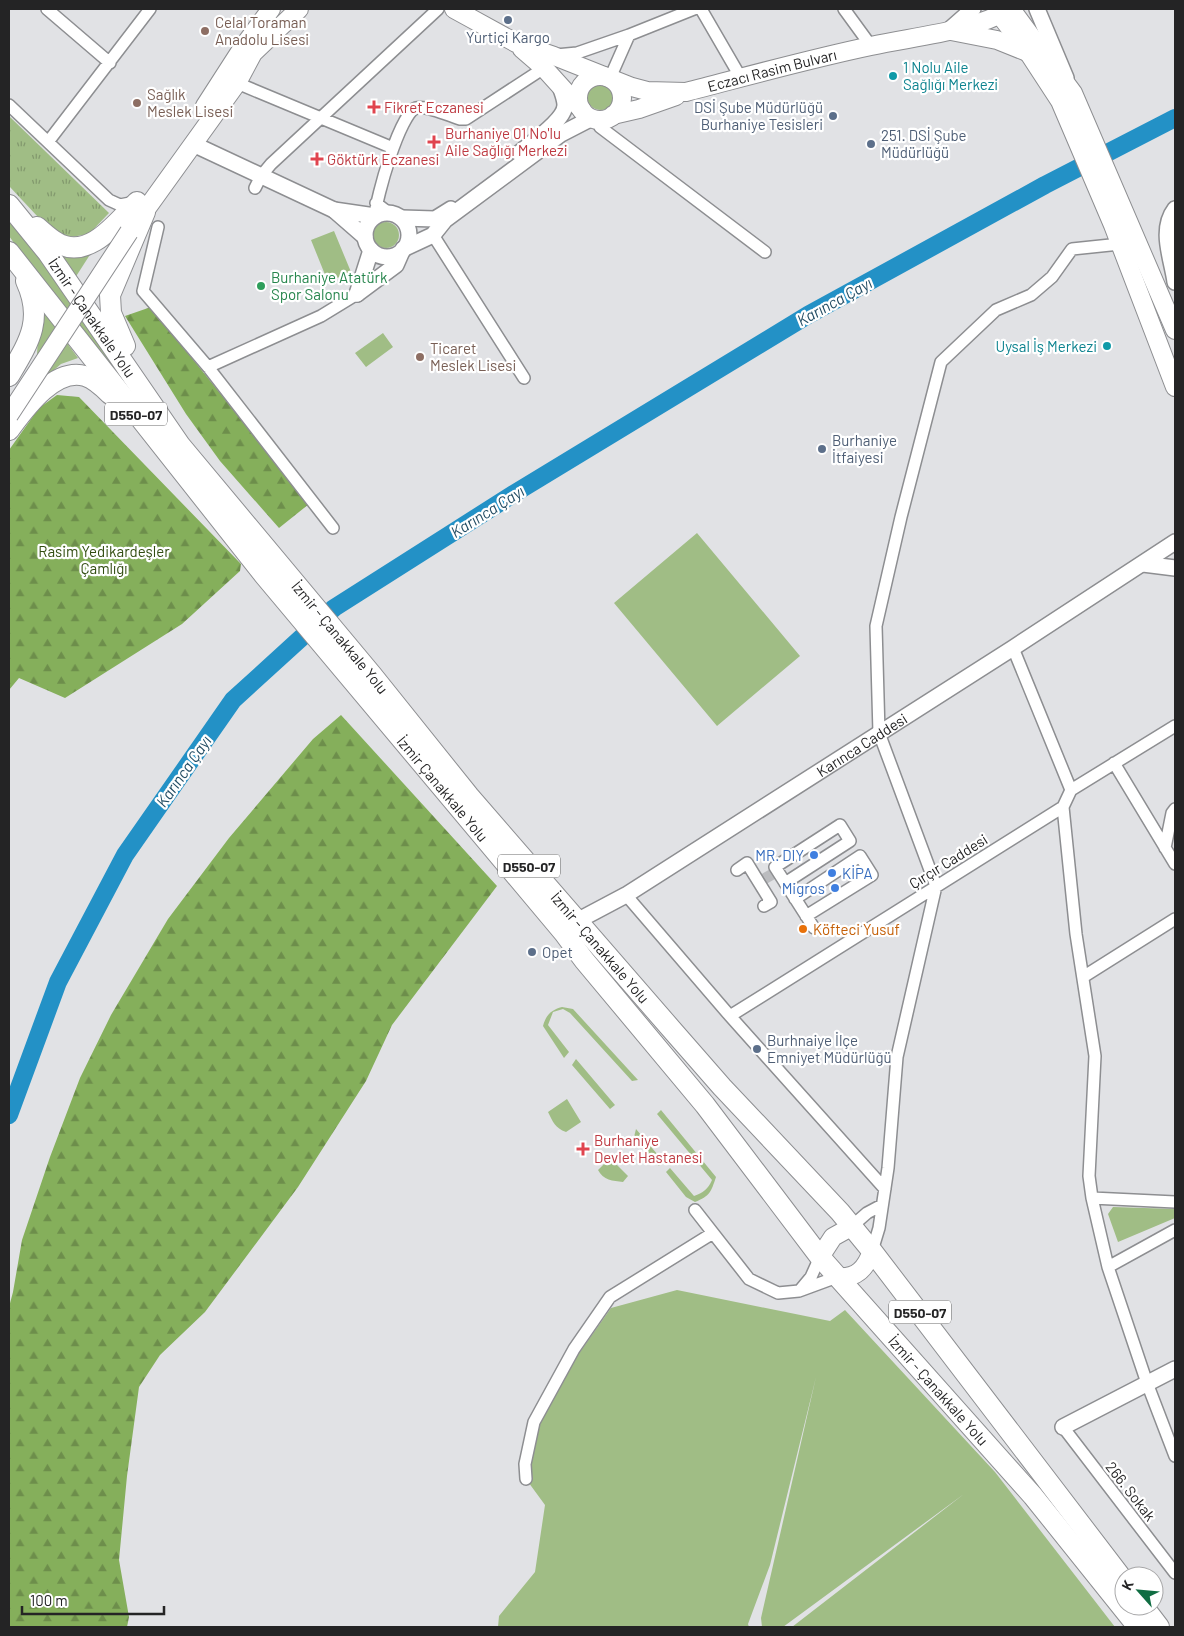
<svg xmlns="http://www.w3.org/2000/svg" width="1184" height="1636" font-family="Barlow,sans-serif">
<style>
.grass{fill:#a0bd85}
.forest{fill:url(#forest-firs)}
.park{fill:url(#park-tufts)}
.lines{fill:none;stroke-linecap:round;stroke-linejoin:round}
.river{stroke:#2391c6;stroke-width:18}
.street-tunnel{stroke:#bbbcbf;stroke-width:11;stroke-dasharray:11 5.5;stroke-linecap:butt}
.street-casing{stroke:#8d8e91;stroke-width:14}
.secondary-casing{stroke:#8d8e91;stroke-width:18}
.primary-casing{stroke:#8d8e91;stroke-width:20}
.highway-casing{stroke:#8d8e91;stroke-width:22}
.street{stroke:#fff;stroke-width:11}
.secondary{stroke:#fff;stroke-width:15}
.primary{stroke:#fff;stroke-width:18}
.highway{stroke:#fff;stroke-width:20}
.primary-bridge-casing{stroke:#8d8e91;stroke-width:20;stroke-linecap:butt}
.primary-bridge{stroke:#fff;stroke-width:18}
.service-dot{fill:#5c6f8a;stroke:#fff;stroke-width:2}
.education-dot{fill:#8d6e63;stroke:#fff;stroke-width:2}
.culture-dot{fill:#0f9aa8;stroke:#fff;stroke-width:2}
.health-dot{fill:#e0444e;stroke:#fff;stroke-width:2}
.leisure-dot{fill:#2e9e5b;stroke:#fff;stroke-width:2}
.shop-dot{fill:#3f7fe0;stroke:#fff;stroke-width:2}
.food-dot{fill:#e8710a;stroke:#fff;stroke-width:2}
.labels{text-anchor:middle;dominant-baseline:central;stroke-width:4.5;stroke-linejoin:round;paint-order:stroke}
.shield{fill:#fff;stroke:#666;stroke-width:1}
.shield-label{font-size:14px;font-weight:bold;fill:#242425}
.education-label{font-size:15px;fill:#785e54;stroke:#fff;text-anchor:start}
.service-label{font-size:15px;fill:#4e5e75;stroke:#fff;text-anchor:start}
.culture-label{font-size:15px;fill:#0d838f;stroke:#fff;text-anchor:start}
.street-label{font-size:15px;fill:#242425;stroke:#fff}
.health-label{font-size:15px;fill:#be3a42;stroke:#fff;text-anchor:start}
.leisure-label{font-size:15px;fill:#27864d;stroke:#fff;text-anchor:start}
.park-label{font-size:15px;fill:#324d11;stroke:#fff}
.shop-label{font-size:15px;fill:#366cbe;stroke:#fff;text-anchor:end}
.food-label{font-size:15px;fill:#c56008;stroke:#fff;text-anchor:start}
.water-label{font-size:16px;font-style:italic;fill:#234d64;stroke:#fff}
</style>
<defs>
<pattern id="forest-firs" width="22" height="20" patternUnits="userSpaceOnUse" patternTransform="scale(1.25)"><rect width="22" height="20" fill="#85af5b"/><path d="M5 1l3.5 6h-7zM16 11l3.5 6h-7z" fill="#6d8e4b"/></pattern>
<pattern id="park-tufts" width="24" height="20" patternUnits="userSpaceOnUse" patternTransform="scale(1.25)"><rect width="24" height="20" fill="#a0bd85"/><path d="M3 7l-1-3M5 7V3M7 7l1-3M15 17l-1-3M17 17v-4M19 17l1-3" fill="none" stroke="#82996d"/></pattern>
</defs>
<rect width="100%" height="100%" fill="#e1e2e5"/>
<!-- grass -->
<path class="grass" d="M587 96a14 14 0 1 1 28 0a14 14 0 1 1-28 0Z
M9 220 72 295 155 420 60 307 9 236Z
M373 235a13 13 0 1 1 26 0a13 13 0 1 1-26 0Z
M334 231 351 272 328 282 311 240Z
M50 247 93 250 75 278Z
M40 306 78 358 61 364 35 386Z
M383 333 393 347 366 367 355 353Z
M697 533 800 656 717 726 614 603Z
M562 1007 573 1009 638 1080 632 1081 570 1013 563 1009 553 1012 548 1025 569 1052 564 1058 543 1026C546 1015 551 1010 562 1007Z
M576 1059 615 1105 610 1109 572 1065Z
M567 1099 581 1122 566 1132C555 1128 553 1122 548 1112Z
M661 1110 716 1177C711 1192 710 1196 695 1202L686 1197 666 1172 670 1168 694 1196C703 1193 708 1189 712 1180L657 1114Z
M636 1129 663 1161 659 1166 634 1137Z
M610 1158 628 1176 623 1182C613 1181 603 1180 598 1170Z
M1113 1207 1175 1209V1218L1118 1242 1108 1214Z
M677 1290 830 1321 845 1310 995 1472 1115 1627H792L964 1494 783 1627H762L761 1618 816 1377 770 1565 748 1624 749 1627H498L499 1616 535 1572 545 1505 526 1479 534 1422 568 1369 611 1308Z"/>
<!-- forest -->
<path class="forest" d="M151 307 309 504 279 528 220 461 186 414 125 316Z
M57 395 79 397 241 564 240 571 182 624 65 698 19 678 9 690V450L39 408Z
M341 715 497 886 392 1025 366 1081 298 1187 205 1312 160 1355 139 1387 127 1476 119 1560 129 1617 127 1627H9V1307L13 1292 22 1240 50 1157 80 1078 111 1015 168 919 229 838 313 739Z"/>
<!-- park -->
<path class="park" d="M9 116 109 213 89 234 71 237 52 232 9 186Z"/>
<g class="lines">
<!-- river -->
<path class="river" d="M9 1115 58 982 125 855 233 700 334 608 515 493 808 315 1045 185 1175 118"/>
<!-- street-tunnel -->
<path class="street-tunnel" d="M764 879 778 871"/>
<!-- street casing -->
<g class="street-casing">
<path id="street" d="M47 9 110 63
M701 9 741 78
M844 9 871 46
M556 55 577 53 629 35
M610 78 629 35 694 9
M237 83 393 148
M9 105 109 200 120 205 135 202
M597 120 600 127 765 252
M48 142 150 9
M255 188 261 176 271 164 438 9
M376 203 389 213
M375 216C376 198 400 113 416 108 426 105 450 116 460 119H466L544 68
M158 227 143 291 208 367 333 528
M433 235 524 378
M208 367 321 316 357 294
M1013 648 1071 790
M1114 763 1175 864
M1063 807 1076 934 1095 1056 1089 1176 1092 1198 1108 1267 1147 1383 1175 1456
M1165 848 1172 813 1175 809
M737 870 747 863 771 902 764 906
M785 883 850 841 840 825 775 867 814 928
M626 895 730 1016 885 1189
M795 899 860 856 872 875 806 916
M1083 977 1175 919
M730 1016 1063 807 1071 790 1175 726
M1092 1198 1175 1202
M695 1210 749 1279 778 1293 799 1291 837 1277
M851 1227 867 1213 882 1205
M872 1251 879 1228 888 1168 897 1057 936 886 879 733 876 626 901 517 941 362 996 310 1031 295 1052 277 1072 249 1120 244
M1108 1267 1175 1230
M801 1289 811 1277 820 1257
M1063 1427 1175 1573
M526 1479 525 1464 534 1422 574 1349 610 1297 713 1233"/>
</g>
<!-- secondary casing -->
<g class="secondary-casing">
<g id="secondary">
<path d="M1037 9 1066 78"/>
<path d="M948 31 973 9"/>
<path d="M193 144 334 210 365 237"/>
<path d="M519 153C530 144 565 120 565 105 565 99 562 92 560 86"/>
<path d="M1175 209C1159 230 1172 259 1175 282"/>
<path d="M334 210 375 216"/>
<circle cx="387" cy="235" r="22"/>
<path d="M402 218 435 219 451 209"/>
<path d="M357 294 396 265 403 249 433 235 445 220 561 134 592 118"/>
<path d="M357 294 371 250"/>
<path d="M1143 564 1175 568"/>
<path id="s1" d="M577 921 626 895 1013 648 1175 542"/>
<path d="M1063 1427 1175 1369"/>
</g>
</g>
<!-- primary casing -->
<g class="primary-casing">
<g id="primary">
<path id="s2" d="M454 9 516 43 554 56 632 87 647 91 686 92C748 76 809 59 871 46 917 36 970 32 1011 9"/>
<path d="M1011 9 1073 93 1175 330"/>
<path d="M1000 15 1028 52 1060 101 1113 225 1175 387"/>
<path d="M951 31 997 40 1027 52"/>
<path d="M522 49 544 68 582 110"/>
<circle cx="600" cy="98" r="22"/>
<path d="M205 106 243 47 271 9"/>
<path d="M613 115 639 109 676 96"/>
<path d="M137 222 237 83 253 53 299 9"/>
<path d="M820 1257 833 1237 851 1227"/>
<path d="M837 1277C857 1279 866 1268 872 1251"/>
</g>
</g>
<!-- highway casing -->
<g class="highway-casing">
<g id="highway">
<path id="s3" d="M9 205 48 253 180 445 372 675 469 796 673 1031 722 1087 840 1212 872 1251 1124 1581"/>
<path d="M37 227C43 232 49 238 56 242 88 262 117 222 137 202"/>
<path id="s4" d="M9 252 264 575 564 933 584 960 705 1105 820 1257 1033 1496 1138 1627"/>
<path d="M125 346 111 313 110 295 145 212"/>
<path d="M9 376C29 342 44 320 26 281"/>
<path d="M9 430C24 410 54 367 85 376 95 379 103 387 110 394"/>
<path d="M1143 1606 1159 1627"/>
</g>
</g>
<!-- street -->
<use href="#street" class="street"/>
<!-- secondary -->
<use href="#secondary" class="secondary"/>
<!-- primary -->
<use href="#primary" class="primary"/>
<!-- highway -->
<use href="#highway" class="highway"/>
<!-- primary-bridge casing -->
<g class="primary-bridge-casing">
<path id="primary-bridge" d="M9 415 129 232"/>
</g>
<!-- primary-bridge -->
<use href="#primary-bridge" class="primary-bridge"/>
</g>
<!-- markers -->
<g class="service-dot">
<circle cx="508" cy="20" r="5"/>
<circle cx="833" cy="116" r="5"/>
<circle cx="871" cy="144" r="5"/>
<circle cx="822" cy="449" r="5"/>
<circle cx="532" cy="952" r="5"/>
<circle cx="757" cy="1049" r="5"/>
</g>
<g class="education-dot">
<circle cx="205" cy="31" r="5"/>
<circle cx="137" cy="103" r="5"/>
<circle cx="420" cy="357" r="5"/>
</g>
<g class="culture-dot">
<circle cx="893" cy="76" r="5"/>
<circle cx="1107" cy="346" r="5"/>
</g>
<g class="health-dot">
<path d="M371.5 99.5h5v5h5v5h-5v5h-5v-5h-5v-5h5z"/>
<path d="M431.5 134.5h5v5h5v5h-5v5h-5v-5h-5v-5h5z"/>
<path d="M314.5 151.5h5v5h5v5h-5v5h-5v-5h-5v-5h5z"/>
<path d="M580.5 1141.5h5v5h5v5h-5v5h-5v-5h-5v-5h5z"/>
</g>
<circle class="leisure-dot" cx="261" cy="286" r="5"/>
<g class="shop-dot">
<circle cx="814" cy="855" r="5"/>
<circle cx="832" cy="873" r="5"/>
<circle cx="835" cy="888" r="5"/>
</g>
<circle class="food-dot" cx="803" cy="929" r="5"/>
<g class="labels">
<!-- shield labels -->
<g class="shield">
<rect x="105" y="402.5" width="62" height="23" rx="4"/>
<rect x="498" y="854.5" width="62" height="23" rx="4"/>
<rect x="889" y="1300.5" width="62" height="23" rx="4"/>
</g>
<g class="shield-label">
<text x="136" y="414">D550-07</text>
<text x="529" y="866">D550-07</text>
<text x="920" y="1312">D550-07</text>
</g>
<!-- education labels -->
<g class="education-label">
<text x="215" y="22">Celal Toraman<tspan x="215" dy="17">Anadolu Lisesi</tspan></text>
<text x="147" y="94">Sağlık<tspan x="147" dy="17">Meslek Lisesi</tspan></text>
<text x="430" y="348">Ticaret<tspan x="430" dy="17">Meslek Lisesi</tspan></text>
</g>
<!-- service labels -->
<g class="service-label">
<text x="508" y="37" text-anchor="middle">Yurtiçi Kargo</text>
<text x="823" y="107" text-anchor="end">DSİ Şube Müdürlüğü<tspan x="823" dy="17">Burhaniye Tesisleri</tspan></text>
<text x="881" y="135">251. DSİ Şube<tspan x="881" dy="17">Müdürlüğü</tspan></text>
<text x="832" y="440">Burhaniye<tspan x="832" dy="17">İtfaiyesi</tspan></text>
<text x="542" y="952">Opet</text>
<text x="767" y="1040">Burhnaiye İlçe<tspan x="767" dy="17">Emniyet Müdürlüğü</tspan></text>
</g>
<!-- culture labels -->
<g class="culture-label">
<text x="903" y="67">1 Nolu Aile<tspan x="903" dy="17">Sağlığı Merkezi</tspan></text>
<text x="1097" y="346" text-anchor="end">Uysal İş Merkezi</text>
</g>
<!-- street labels -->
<g class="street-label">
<text stroke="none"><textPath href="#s2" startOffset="338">Eczacı Rasim Bulvarı</textPath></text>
<text stroke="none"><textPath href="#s3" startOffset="140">İzmir - Çanakkale Yolu</textPath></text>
<text stroke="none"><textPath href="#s3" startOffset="545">İzmir - Çanakkale Yolu</textPath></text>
<text stroke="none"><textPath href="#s1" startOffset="335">Karınca Caddesi</textPath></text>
<text stroke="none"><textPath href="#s4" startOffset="690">İzmir Çanakkale Yolu</textPath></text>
<text transform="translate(948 861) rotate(-32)">Çırçır Caddesi</text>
<text stroke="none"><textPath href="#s3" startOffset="950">İzmir - Çanakkale Yolu</textPath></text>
<text stroke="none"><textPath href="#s4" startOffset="1470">İzmir - Çanakkale Yolu</textPath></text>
<text transform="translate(1131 1491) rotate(52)">266. Sokak</text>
</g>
<!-- health labels -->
<g class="health-label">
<text x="384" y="107">Fikret Eczanesi</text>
<text x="445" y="133">Burhaniye 01 No'lu<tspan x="445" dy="17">Aile Sağlığı Merkezi</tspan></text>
<text x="327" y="159">Göktürk Eczanesi</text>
<text x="594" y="1140">Burhaniye<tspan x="594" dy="17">Devlet Hastanesi</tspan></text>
</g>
<!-- leisure labels -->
<g class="leisure-label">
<text x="271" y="277">Burhaniye Atatürk<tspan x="271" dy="17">Spor Salonu</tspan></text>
</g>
<!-- park labels -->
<g class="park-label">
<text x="104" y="551">Rasim Yedikardeşler<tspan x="104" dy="17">Çamlığı</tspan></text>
</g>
<!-- shop labels -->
<g class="shop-label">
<text x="804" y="855">MR. DIY</text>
<text x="842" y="873" text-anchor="start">KİPA</text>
<text x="825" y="888">Migros</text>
</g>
<!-- food labels -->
<g class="food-label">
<text x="813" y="929">Köfteci Yusuf</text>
</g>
<!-- water labels -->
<g class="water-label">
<text transform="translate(834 301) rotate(-29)">Karınca Çayı</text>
<text transform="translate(487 511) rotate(-32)">Karınca Çayı</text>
<text transform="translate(183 771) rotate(-55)">Karınca Çayı</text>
</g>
</g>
<!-- border -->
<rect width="1184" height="1636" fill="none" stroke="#242425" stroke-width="20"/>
<!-- north arrow -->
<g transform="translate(1139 1591) rotate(297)"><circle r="24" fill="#ffffff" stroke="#a7a7a8"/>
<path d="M0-4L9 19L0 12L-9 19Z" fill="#106d42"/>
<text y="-8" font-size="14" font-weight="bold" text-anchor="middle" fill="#242425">K</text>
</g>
<!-- scale -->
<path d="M22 1606v8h142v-8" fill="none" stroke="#242425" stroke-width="2.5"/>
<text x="30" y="1606" font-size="15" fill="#242425" stroke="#ffffff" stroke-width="4" paint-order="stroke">100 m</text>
</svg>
